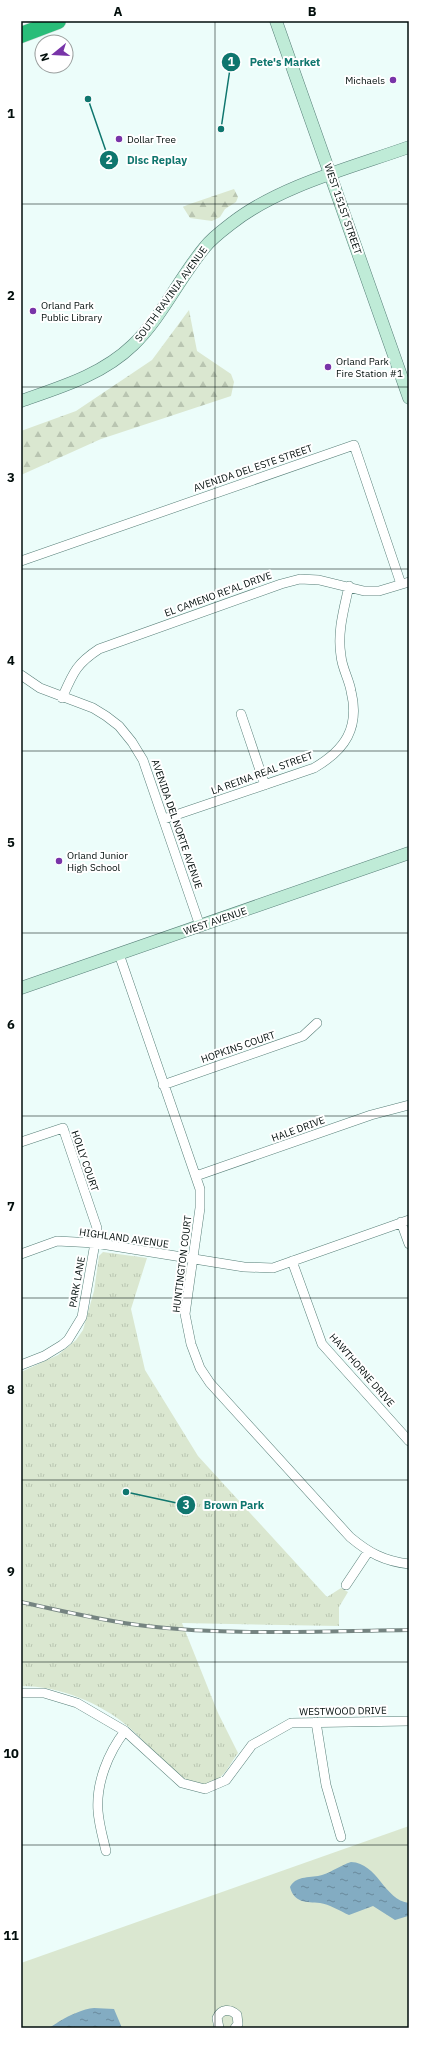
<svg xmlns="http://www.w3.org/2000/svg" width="430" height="2049" font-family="'IBM Plex Sans',sans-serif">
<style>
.grass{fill:#dae7d0}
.forest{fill:url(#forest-firs)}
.park{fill:url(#park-tufts)}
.water{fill:url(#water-ripples)}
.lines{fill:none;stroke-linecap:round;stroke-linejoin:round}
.street-casing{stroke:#577f78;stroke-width:10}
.secondary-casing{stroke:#577f78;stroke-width:13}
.highway-casing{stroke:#d7d8d8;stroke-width:17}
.street{stroke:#fff;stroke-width:9}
.secondary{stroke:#bfebd7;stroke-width:12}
.highway{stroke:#29bd79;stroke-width:16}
.rail-casing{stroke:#758481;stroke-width:4}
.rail{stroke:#fff;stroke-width:2.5;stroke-dasharray:8;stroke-linecap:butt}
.grid{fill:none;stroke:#020e0c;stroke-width:1;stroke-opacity:0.55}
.poi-dot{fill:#7834a8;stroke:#fff;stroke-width:1.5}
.labels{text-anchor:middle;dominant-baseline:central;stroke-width:4;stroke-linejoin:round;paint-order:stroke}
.poi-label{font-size:10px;fill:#020e0c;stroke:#fff;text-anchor:start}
.street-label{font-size:10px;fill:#020e0c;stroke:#fff}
.leader{fill:none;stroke:#0f766e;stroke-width:1.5}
.callout-dot{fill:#0f766e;stroke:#fff;stroke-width:1.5}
.mark-label{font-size:12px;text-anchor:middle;font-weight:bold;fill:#fff}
.callout-label{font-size:11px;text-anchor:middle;font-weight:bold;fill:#0f766e;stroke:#fff;stroke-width:4;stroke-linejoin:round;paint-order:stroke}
.neatline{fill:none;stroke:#020e0c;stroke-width:1.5}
.grid-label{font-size:13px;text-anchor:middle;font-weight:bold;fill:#020e0c}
</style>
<defs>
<pattern id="forest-firs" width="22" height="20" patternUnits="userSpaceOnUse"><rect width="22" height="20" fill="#dae7d0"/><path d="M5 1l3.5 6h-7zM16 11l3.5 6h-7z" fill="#b9c5b1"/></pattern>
<pattern id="park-tufts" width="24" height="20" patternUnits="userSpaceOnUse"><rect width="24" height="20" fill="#dae7d0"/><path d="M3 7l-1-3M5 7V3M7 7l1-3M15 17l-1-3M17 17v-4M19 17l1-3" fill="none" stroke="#b9c5b1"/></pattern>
<pattern id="water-ripples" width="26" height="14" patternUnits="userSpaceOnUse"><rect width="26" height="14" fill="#83acc2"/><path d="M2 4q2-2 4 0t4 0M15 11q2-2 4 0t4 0" fill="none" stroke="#698a9c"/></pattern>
</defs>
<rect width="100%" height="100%" fill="#ecfdfa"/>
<!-- grass -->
<path class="grass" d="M409 1826V2028H21V1963Z"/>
<!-- forest -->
<path class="forest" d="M234 189 238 197 236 202 225 209 220 217 212 221 190 218 183 207 187 205Z
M189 310 197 351 231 374 234 382 231 396 101 439 21 475V431L76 411 152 360Z"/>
<!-- park -->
<path class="park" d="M103 1252 147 1258 131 1309 145 1370 198 1456 327 1597 341 1588 348 1592 339 1607V1626L182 1623 218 1713 238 1753C229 1765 221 1785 204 1784 174 1783 151 1746 130 1728 101 1703 60 1686 21 1686V1372L58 1355 76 1340 83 1330 94 1291 99 1256Z"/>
<!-- water -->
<path class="water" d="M351 1862C378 1863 384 1900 409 1903L408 1916 395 1920 373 1906 349 1915C340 1911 329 1904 320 1903 306 1902 294 1903 290 1887 296 1875 312 1878 322 1875 332 1872 341 1865 351 1862Z
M94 2008 114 2009 122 2028H46C52 2027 55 2024 60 2021 70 2015 83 2009 94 2008Z"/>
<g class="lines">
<!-- street casing -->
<g class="street-casing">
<path id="street" d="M21 561 354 445 401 584
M21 675 40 688 93 708 106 716 119 726 132 742 143 760 200 926
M62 698C73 673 76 664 99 649L281 584 300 579 319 580 364 591H379L409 582
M241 714 265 785
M164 819 314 768C345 750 360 728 351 691 349 679 342 668 341 656 337 632 344 609 349 586
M119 954 200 1189V1208L185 1314 191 1344 200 1368 210 1383 350 1537C369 1553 384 1561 409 1564
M163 1085 303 1036 317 1023
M21 1142 63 1128 97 1228 95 1243 82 1317 68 1340 62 1345 44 1356 21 1365
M196 1176 371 1115 409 1105
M401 1222 409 1244
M21 1254 57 1241 95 1243 244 1267 273 1268 409 1220
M292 1261 322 1344 409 1441
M346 1585 368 1552
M21 1693H44L77 1703 125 1731 182 1783 205 1789 226 1780 252 1745 291 1723 409 1721
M316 1722 326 1785 341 1837
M106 1851C103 1838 99 1825 98 1811 96 1783 108 1753 125 1731
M219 2028 217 2018C221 2009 230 2008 237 2015L238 2024 235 2028"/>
</g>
<!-- secondary casing -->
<g class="secondary-casing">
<path id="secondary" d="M276 21 409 398
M21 401C61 387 102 375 133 345 162 317 179 278 205 247 212 238 223 230 232 223 279 186 353 167 409 147
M21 988 409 853"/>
</g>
<!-- highway casing -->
<g class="highway-casing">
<path id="highway" d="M21 35 58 21"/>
</g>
<!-- street -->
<use href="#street" class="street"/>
<!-- secondary -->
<use href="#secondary" class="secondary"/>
<!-- highway -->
<use href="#highway" class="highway"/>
<!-- rail casing -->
<g class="rail-casing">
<path id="rail" d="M21 1602C62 1611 104 1621 146 1626 233 1636 322 1631 409 1630"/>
</g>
<!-- rail -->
<use href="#rail" class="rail"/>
</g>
<!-- grid -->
<path class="grid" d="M215 21V2028M21 204H409M21 387H409M21 569H409M21 751H409M21 933H409M21 1116H409M21 1298H409M21 1480H409M21 1662H409M21 1845H409"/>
<!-- markers -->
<g class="poi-dot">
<circle cx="393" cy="80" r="4"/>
<circle cx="119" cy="139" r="4"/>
<circle cx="33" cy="311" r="4"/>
<circle cx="328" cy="367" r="4"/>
<circle cx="59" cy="861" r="4"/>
</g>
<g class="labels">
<!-- poi labels -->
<g class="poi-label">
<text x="385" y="80" text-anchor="end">Michaels</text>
<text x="127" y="139">Dollar Tree</text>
<text x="41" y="305">Orland Park<tspan x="41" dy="12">Public Library</tspan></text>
<text x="336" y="361">Orland Park<tspan x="336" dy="12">Fire Station #1</tspan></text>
<text x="67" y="855">Orland Junior<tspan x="67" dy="12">High School</tspan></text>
</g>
<!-- street labels -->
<g class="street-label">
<text transform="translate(343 209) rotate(71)">WEST 151ST STREET</text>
<text transform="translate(171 294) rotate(-54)">SOUTH RAVINIA AVENUE</text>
<text transform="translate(253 468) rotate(-19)">AVENIDA DEL ESTE STREET</text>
<text transform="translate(218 594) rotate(-20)">EL CAMENO RE'AL DRIVE</text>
<text transform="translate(262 773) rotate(-20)">LA REINA REAL STREET</text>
<text transform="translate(177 824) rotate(71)">AVENIDA DEL NORTE AVENUE</text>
<text transform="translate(215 921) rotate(-19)">WEST AVENUE</text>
<text transform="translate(238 1047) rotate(-19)">HOPKINS COURT</text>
<text transform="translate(298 1129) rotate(-20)">HALE DRIVE</text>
<text transform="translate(85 1161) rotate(71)">HOLLY COURT</text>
<text transform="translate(124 1238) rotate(8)">HIGHLAND AVENUE</text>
<text transform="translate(182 1264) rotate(-83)">HUNTINGTON COURT</text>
<text transform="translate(77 1282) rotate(-80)">PARK LANE</text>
<text transform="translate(362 1370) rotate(49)">HAWTHORNE DRIVE</text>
<text transform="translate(343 1711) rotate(-1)">WESTWOOD DRIVE</text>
</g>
</g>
<!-- callouts -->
<path class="leader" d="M221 129L231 62M88 99L109 160M126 1492L186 1505"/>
<g class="callout-dot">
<circle cx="221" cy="129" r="4"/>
<circle cx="88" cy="99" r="4"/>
<circle cx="126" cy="1492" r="4"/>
<circle cx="231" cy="62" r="10"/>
<circle cx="109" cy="160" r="10"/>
<circle cx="186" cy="1505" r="10"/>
</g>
<g class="mark-label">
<text x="231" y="66">1</text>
<text x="109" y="164">2</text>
<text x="186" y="1509">3</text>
</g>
<g class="callout-label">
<text x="285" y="66">Pete's Market</text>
<text x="157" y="164">Disc Replay</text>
<text x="234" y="1509">Brown Park</text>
</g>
<!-- border -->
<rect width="430" height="2049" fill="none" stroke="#ffffff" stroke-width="44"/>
<!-- north arrow -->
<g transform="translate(54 54) rotate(252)"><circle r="19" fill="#ffffff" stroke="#9a9f9e"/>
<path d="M0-3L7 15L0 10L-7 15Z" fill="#7834a8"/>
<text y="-6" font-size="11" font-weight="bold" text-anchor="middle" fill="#020e0c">N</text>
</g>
<rect x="22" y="22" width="386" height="2005" class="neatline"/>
<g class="grid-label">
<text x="118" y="16">A</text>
<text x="312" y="16">B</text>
<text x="11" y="118">1</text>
<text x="11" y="300">2</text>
<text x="11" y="482">3</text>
<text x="11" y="665">4</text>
<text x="11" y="847">5</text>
<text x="11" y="1029">6</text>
<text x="11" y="1211">7</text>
<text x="11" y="1394">8</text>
<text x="11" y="1576">9</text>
<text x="11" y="1758">10</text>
<text x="11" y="1940">11</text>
</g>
</svg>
